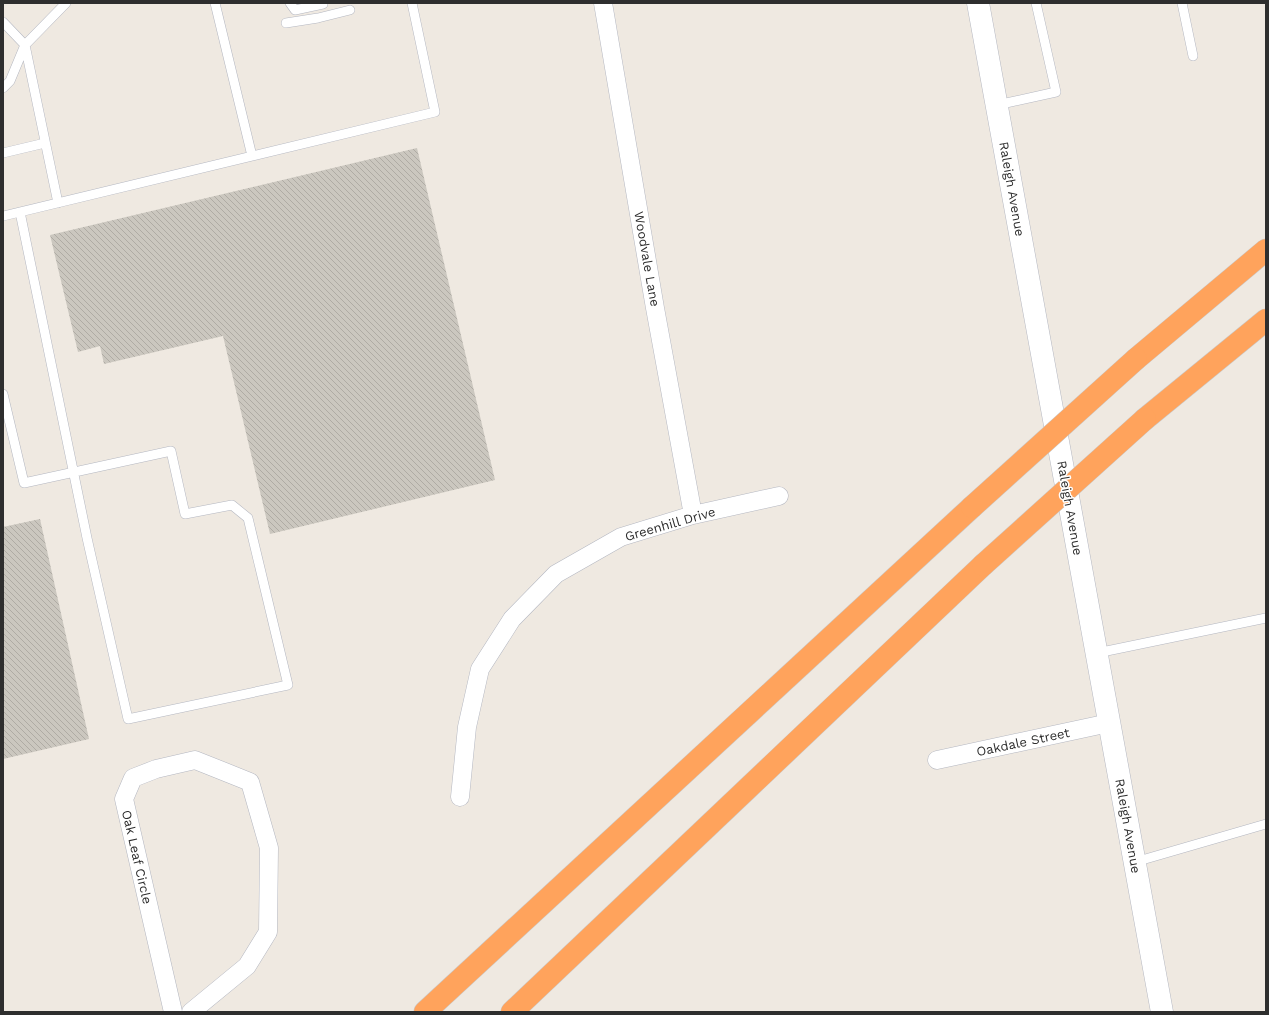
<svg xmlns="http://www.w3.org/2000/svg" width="1269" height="1015" font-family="'Work Sans',sans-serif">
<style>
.building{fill:url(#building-back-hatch)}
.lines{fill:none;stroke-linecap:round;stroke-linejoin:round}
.lane-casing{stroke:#b4b7c1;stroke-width:10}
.street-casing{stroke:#b4b7c1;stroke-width:19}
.secondary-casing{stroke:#b4b7c1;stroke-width:23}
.highway-casing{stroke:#c9c9c9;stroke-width:23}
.lane{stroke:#fff;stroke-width:9}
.street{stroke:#fff;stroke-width:18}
.secondary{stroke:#fff;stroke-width:22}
.highway{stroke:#ffa35c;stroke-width:22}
.highway-bridge-casing{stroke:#c9c9c9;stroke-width:23;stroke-linecap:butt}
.highway-bridge{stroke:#ffa35c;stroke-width:22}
.labels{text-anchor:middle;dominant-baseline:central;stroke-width:3;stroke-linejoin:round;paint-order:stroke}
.street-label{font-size:13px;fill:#2e2e2e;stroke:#fff}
</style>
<defs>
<pattern id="building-back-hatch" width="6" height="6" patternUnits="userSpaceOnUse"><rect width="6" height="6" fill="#cbc7bf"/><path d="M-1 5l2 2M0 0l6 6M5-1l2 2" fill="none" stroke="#afaba4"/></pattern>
</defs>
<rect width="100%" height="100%" fill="#efe9e1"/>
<!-- building -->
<path class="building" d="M417 148 495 480 270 534 223 336 104 364 100 346 78 352 50 235Z
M40 519 89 739 3 759V527Z"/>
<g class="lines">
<!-- lane casing -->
<g class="lane-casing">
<path id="lane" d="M215 3 252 156
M290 3 295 10 323 4V3
M1182 3 1193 56
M3 22 25 45 58 203
M286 23 318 18 350 10
M3 88 10 81 25 45 66 3
M997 105 1056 92 1036 3
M3 153 45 143
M3 216 435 112 412 3
M3 394 24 483 171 451 185 514 232 505 248 518 288 685 128 719 87 538 20 212
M1097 653 1266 618
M1135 862 1266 824"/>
</g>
<!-- street casing -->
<g class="street-casing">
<path id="street" d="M603 3 655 308 693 515
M937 760 1109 723
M460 797 467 727 480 669 512 619 556 574 621 537 693 515 779 496
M173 1012 124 799 133 778 156 769 195 760 250 782 269 848 268 932 247 966 191 1012"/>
</g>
<!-- secondary casing -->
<g class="secondary-casing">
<path id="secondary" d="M978 3 1162 1012"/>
</g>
<!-- highway casing -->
<g class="highway-casing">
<path id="highway" d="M1136 359 1266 250
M1145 419 1266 320
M425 1012 972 507
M512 1012 983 565"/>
</g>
<!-- lane -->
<use href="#lane" class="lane"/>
<!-- street -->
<use href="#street" class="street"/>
<!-- secondary -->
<use href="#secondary" class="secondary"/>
<!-- highway -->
<use href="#highway" class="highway"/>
<!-- highway-bridge casing -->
<g class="highway-bridge-casing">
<path id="highway-bridge" d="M972 507 1136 359
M983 565 1145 419"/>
</g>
<!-- highway-bridge -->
<use href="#highway-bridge" class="highway-bridge"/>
</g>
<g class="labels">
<!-- street labels -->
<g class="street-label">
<text transform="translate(1012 189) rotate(80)">Raleigh Avenue</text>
<text transform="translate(647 259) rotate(80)">Woodvale Lane</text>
<text transform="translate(1070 508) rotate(80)">Raleigh Avenue</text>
<text transform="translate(670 524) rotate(-16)">Greenhill Drive</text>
<text transform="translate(1023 742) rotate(-12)">Oakdale Street</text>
<text transform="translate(1128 826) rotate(80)">Raleigh Avenue</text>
<text transform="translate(137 857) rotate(77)">Oak Leaf Circle</text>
</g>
</g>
<!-- border -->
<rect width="1269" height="1015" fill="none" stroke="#2e2e2e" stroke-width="8"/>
</svg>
